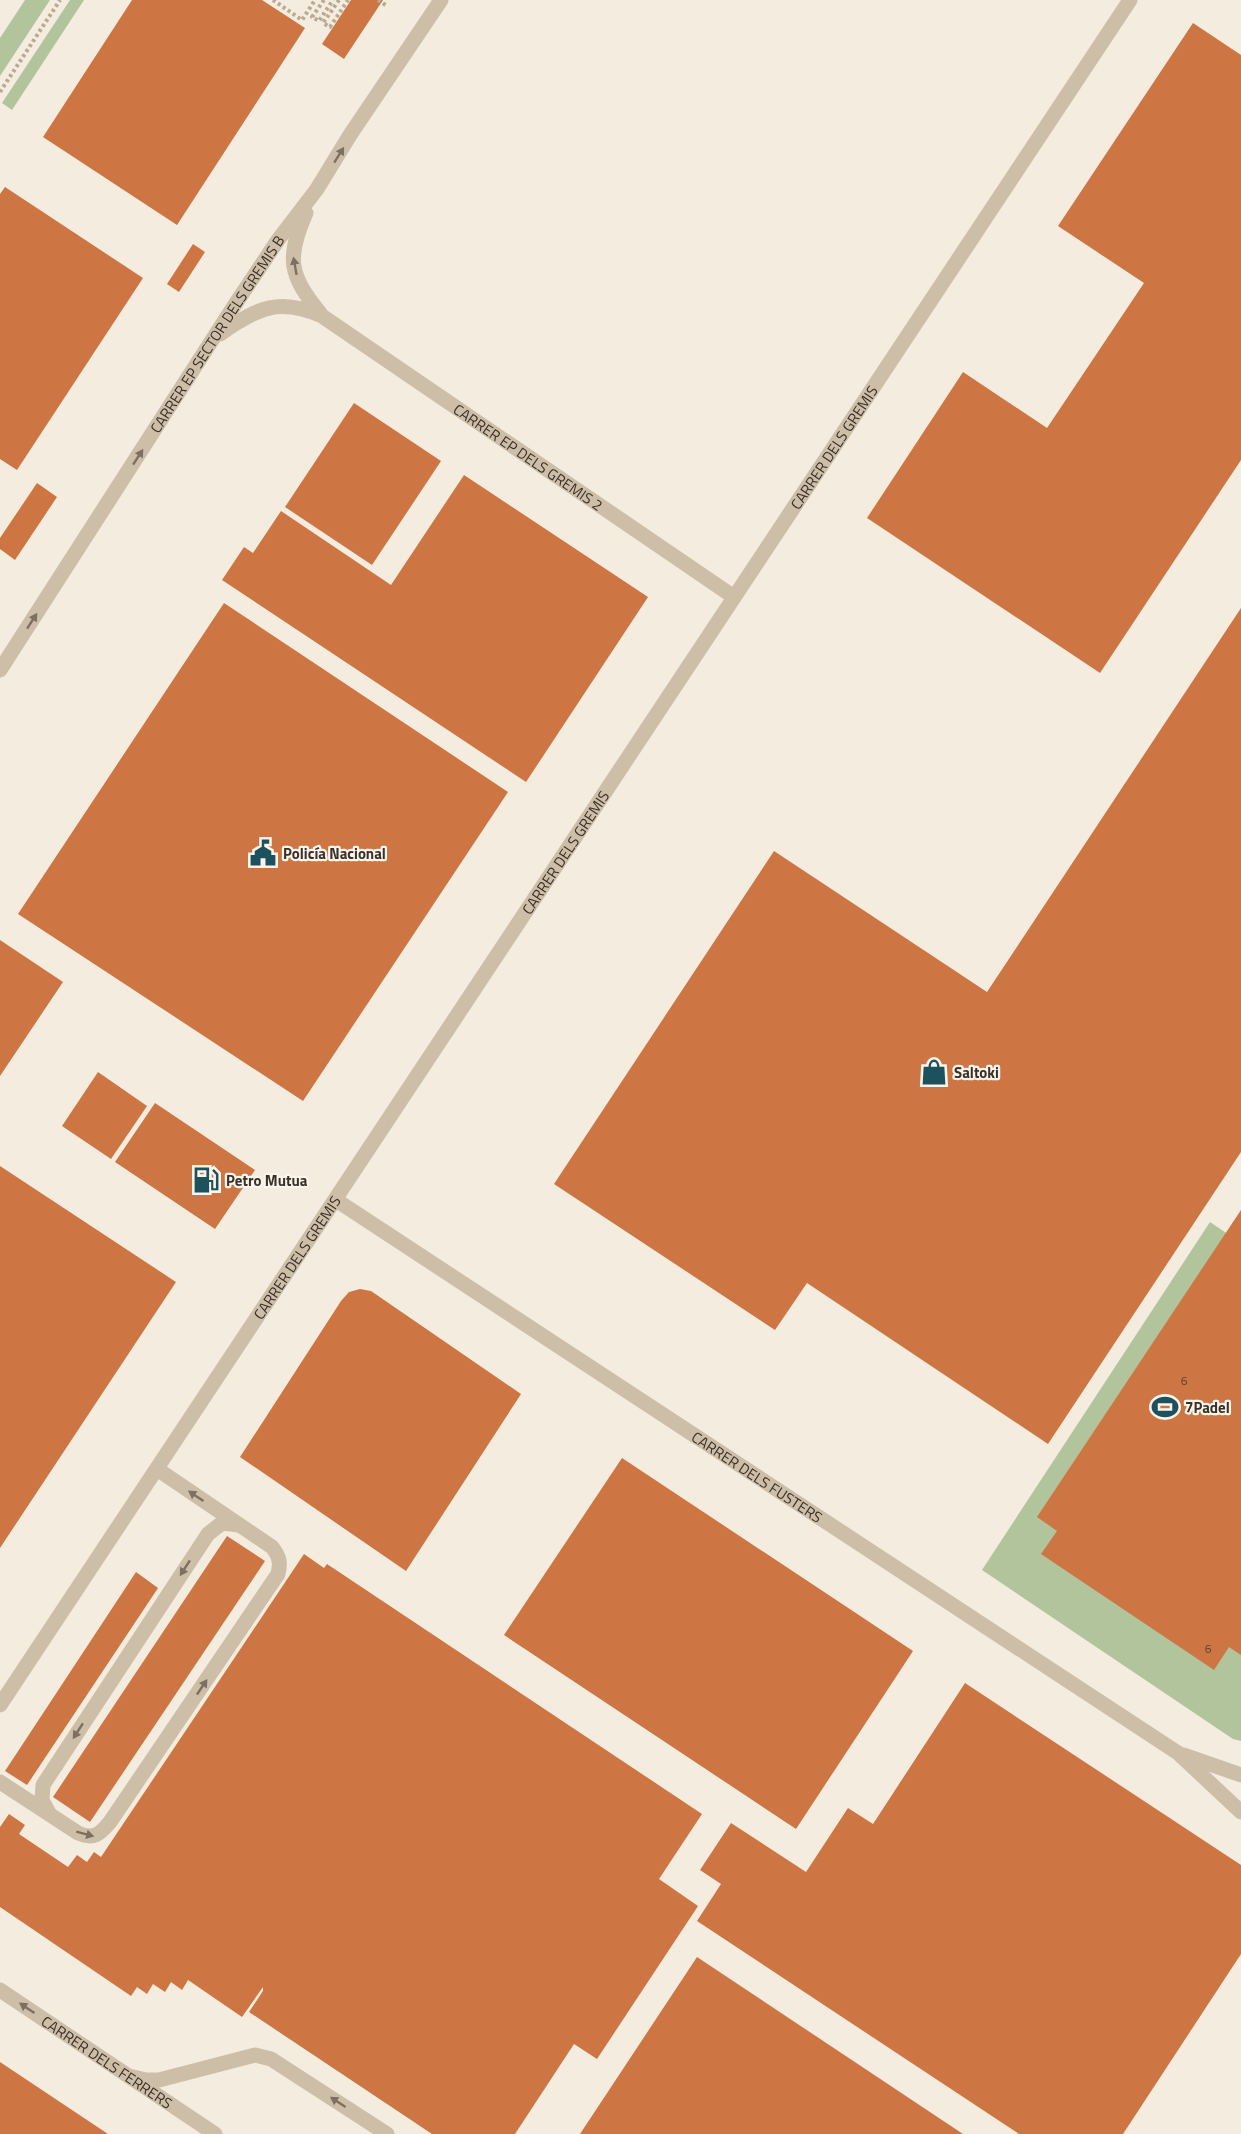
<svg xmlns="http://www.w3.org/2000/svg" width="1241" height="2134" font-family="'Titillium Web',sans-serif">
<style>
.green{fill:#b2c49c}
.building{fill:#cd7543}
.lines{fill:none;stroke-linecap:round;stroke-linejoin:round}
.path{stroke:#b9a892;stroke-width:4;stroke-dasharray:3 3;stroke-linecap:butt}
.minor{stroke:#cdbea8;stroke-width:15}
.oneway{fill:#7c7062}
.labels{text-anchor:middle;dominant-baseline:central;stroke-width:4.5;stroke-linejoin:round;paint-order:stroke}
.number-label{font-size:12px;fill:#5f4130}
.street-label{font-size:15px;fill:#3a3029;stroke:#fbf5eb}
.poi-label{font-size:15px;font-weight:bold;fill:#3a3029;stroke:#fbf5eb;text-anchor:start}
</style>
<rect width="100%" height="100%" fill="#f4ecde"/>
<!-- green -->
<path class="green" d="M25 0H50L0 76V38Z
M70 0H84L12 110 2 103Z
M1210 1222 1241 1243V1741L1233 1739 982 1570Z"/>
<!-- building -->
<path class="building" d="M132 0H262L305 28 177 225 43 137Z
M351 0H383L344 59 322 44Z
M1193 23 1241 55V460L1100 673 867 518 963 372 1047 428 1144 283 1058 226Z
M5 187 143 278 17 470 0 459V194Z
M193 244 205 252 179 292 167 284Z
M354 403 441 461 372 565 285 507Z
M464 475 648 597 526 782 222 580 244 547 253 553 281 511 391 585Z
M37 483 57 497 15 560 0 549V538Z
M224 603 508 792 303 1101 18 914Z
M1241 608V1152L1048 1444 807 1283 775 1330 554 1184 774 851 987 992Z
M0 940 63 982 0 1076Z
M98 1072 147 1106 111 1159 62 1126Z
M155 1103 255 1170 215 1229 115 1162Z
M0 1166 176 1282 0 1548Z
M1241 1210V1655L1229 1647 1214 1670 1041 1554 1057 1531 1037 1517Z
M360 1289 371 1291 521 1394 406 1571 240 1457 341 1301 349 1292Z
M622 1458 913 1651 796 1829 504 1635Z
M227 1536 265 1561 90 1822 53 1797Z
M304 1554 324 1568 327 1564 702 1814 659 1879 698 1906 597 2059 574 2044 515 2134H432L249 2012 263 1991V1987L242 2017 188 1980 182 1990 171 1982 165 1992 153 1984 147 1994 137 1987 131 1996 0 1907V1827L9 1814 25 1825 19 1834 68 1867 77 1855 87 1862 94 1852 101 1857Z
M136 1572 158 1588 27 1785 5 1771Z
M965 1683 1241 1865V1954L1123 2134H1019L697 1921 721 1884 700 1870 731 1823 806 1872 848 1808 873 1824Z
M697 1957 963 2134H580Z
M0 2062 108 2134H0Z"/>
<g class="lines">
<!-- path -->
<path class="path" d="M273 0 302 20 315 0
M324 0 312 17 319 21 333 0
M339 0 323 23 330 27 348 0
M378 0 387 6
M0 92 60 0"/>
<!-- minor -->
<g class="minor">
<path d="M306 213C286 258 289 275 320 313"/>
<path id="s1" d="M220 334C257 308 279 297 322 316L734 597"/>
<path id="s2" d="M0 670 234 306 278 240 317 189 350 135 441 0"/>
<path id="s3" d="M336 1200 1178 1753 1241 1812"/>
<path id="s4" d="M0 1705 1130 0"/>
<path d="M1184 1755 1241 1775"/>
<path d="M0 1782 78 1833C94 1840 100 1834 110 1822L278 1574C281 1562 279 1556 272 1547L157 1469"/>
<path d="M49 1813 42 1800 43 1785 208 1534 222 1523 239 1525"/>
<path id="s5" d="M0 1990 215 2134"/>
<path d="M129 2076 146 2080H159L255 2055 271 2059 387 2134"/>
</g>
</g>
<!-- one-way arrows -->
<defs><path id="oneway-solid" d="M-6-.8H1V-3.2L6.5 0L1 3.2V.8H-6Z" transform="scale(1.5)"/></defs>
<g class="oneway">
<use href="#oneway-solid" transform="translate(339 155) rotate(-58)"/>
<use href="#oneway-solid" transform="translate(295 266) rotate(-100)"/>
<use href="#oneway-solid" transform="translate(138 457) rotate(-57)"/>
<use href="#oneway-solid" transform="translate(32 621) rotate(-57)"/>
<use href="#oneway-solid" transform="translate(196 1496) rotate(-146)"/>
<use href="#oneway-solid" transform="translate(185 1568) rotate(123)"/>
<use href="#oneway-solid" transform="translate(202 1687) rotate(-56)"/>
<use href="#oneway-solid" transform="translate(78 1731) rotate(123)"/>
<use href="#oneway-solid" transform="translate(85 1834) rotate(15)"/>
<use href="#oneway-solid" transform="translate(27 2008) rotate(-146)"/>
<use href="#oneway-solid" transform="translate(338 2102) rotate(-147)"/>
</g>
<!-- icons -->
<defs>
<g id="civic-bare" transform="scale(2.07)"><path d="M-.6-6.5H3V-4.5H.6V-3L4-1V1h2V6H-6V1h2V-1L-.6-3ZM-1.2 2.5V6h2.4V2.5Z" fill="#1c525e" stroke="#fbf5eb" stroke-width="2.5" paint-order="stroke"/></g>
<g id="shop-bare" transform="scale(2.07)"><path d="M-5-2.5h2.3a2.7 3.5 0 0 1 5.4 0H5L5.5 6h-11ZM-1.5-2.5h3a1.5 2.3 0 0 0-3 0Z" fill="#1c525e" stroke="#fbf5eb" stroke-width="2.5" paint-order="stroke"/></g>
<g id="fuel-bare" transform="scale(2.07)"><path d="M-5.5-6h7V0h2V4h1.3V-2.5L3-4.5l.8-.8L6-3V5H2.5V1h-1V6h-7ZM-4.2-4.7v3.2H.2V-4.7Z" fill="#1c525e" stroke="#fbf5eb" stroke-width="2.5" paint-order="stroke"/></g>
<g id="stadium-bare" transform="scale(2.07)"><path d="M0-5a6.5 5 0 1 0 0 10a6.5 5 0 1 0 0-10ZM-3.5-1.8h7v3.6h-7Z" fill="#1c525e" stroke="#fbf5eb" stroke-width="2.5" paint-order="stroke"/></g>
</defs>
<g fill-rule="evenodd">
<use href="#civic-bare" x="263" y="853"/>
<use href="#shop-bare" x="934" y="1072"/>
<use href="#fuel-bare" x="206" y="1180"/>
<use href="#stadium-bare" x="1165" y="1407"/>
</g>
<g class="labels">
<!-- number labels -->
<g class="number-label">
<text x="1184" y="1380">6</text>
<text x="1208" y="1648">6</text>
</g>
<!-- street labels -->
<g class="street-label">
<text stroke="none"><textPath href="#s2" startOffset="400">CARRER EP SECTOR DELS GREMIS B</textPath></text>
<text stroke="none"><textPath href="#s4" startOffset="1509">CARRER DELS GREMIS</textPath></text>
<text stroke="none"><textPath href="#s1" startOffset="360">CARRER EP DELS GREMIS 2</textPath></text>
<text stroke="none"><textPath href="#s4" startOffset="1023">CARRER DELS GREMIS</textPath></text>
<text stroke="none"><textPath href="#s4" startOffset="537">CARRER DELS GREMIS</textPath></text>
<text stroke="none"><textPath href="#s3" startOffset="504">CARRER DELS FUSTERS</textPath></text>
<text stroke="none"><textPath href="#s5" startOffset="129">CARRER DELS FERRERS</textPath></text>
</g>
<!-- poi labels -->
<g class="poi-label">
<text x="283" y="853">Policía Nacional</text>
<text x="954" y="1072">Saltoki</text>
<text x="226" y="1180">Petro Mutua</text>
<text x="1185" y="1407">7Padel</text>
</g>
</g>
</svg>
